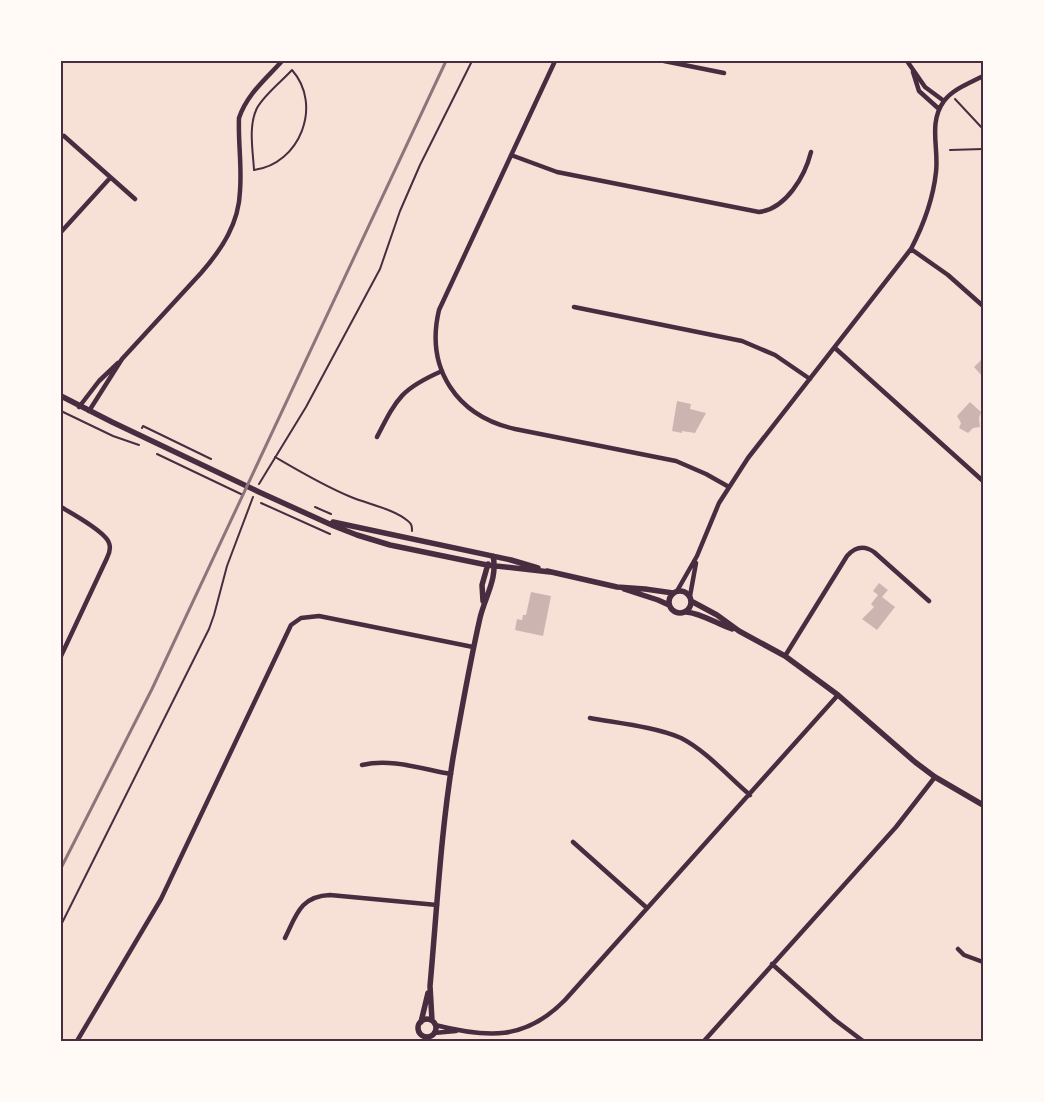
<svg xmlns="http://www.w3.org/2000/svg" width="1044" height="1102" font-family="'Source Serif 4',serif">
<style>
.building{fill:#ccb4b1}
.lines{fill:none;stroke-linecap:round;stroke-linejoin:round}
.path{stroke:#4a2c40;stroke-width:2}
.minor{stroke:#4a2c40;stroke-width:4.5}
.tertiary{stroke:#4a2c40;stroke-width:5.5}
.rail{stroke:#8f747c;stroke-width:3}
.neatline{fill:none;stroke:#4a2c40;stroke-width:2}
</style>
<rect width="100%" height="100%" fill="#f7e1d7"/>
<!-- building -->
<path class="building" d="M983 358V377L974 367Z
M677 401 691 404 690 409 706 413 695 433 682 431V433L672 431Z
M970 402 981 412 979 418 980 427 973 428 968 433 959 428 961 423 957 416Z
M879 583 888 590 882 597 895 607 877 630 862 619 874 607 871 604 878 595 873 591Z
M531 592 551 596 543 636 515 630 517 619 522 620 523 615H526Z"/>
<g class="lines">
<!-- path -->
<path class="path" d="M292 70C323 105 300 164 254 170 253 151 248 126 257 108 265 94 281 82 292 70Z
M955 99 983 129
M950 150 983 149
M61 411 113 436 139 445
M142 428 143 426 211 459
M157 454 243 495
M275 457C299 471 324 486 351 497 368 504 394 509 408 521 412 524 412 527 412 531
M259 484 306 407 380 269 400 211 420 165 472 61
M261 503 330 534
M315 507 331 514
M61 925 209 629 214 615 227 566 253 497"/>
<!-- minor -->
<path class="minor" d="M555 61 439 310C425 369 457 416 515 429L676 461 706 474 729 487
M664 61 724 73
M907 61 925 87 944 101
M913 72 919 91 939 109
M64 136 135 199
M511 155 557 172 759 212C786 209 805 176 811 152
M61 232 110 178
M911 249 948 275 983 306
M574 307 742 341 775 355 810 379
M835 348 983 481
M79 407 99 381 118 363
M89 411 122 359 201 273C222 249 239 223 240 191 242 166 238 142 239 118 247 94 266 79 282 61
M377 437C397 398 401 389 442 371
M61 507C71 513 106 532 109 543 111 548 109 554 107 558L61 656
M677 591 697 556 719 503 748 458 911 249C924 224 933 200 936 172 939 148 928 123 944 101 953 89 970 83 983 76
M690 596 696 563
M785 656 847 556C855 547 864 545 874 552L929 601
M590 718C617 723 656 727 681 738 705 750 729 777 750 795
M362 765C391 758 422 769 451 774
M573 842 647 908
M285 938C296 916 300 896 330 895L437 905
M958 949 964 955 983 962
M772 964 835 1020 863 1041
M435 1025C487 1038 525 1041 565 1000L838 695
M434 1033 456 1031
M77 1041 161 899 291 625 301 618 319 616 473 647
M704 1041 896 827 935 777"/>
<!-- tertiary -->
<path class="tertiary" d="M61 396 112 422 259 492 334 526 357 535 390 545 487 565 550 572
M333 522 511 560 538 568
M547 571 617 587 645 589 673 593
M624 589 658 600 669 605
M669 602a11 11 0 1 1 22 0a11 11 0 1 1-22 0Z
M483 601 482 585 488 564
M691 601 717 615 739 631 785 656 838 695 915 762 935 777 983 805
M686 612C701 613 717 624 732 629
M418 1028a9 9 0 1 1 18 0a9 9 0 1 1-18 0Z
M432 1020 430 986C437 909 441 828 454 752 462 707 470 662 480 618 485 597 498 578 493 556
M421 1022 428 993"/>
<!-- rail -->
<path class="rail" d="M61 868 152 689 446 61"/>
</g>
<!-- border -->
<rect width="1044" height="1102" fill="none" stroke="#fffaf5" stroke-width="125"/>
<rect x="62" y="62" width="920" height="978" class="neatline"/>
</svg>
